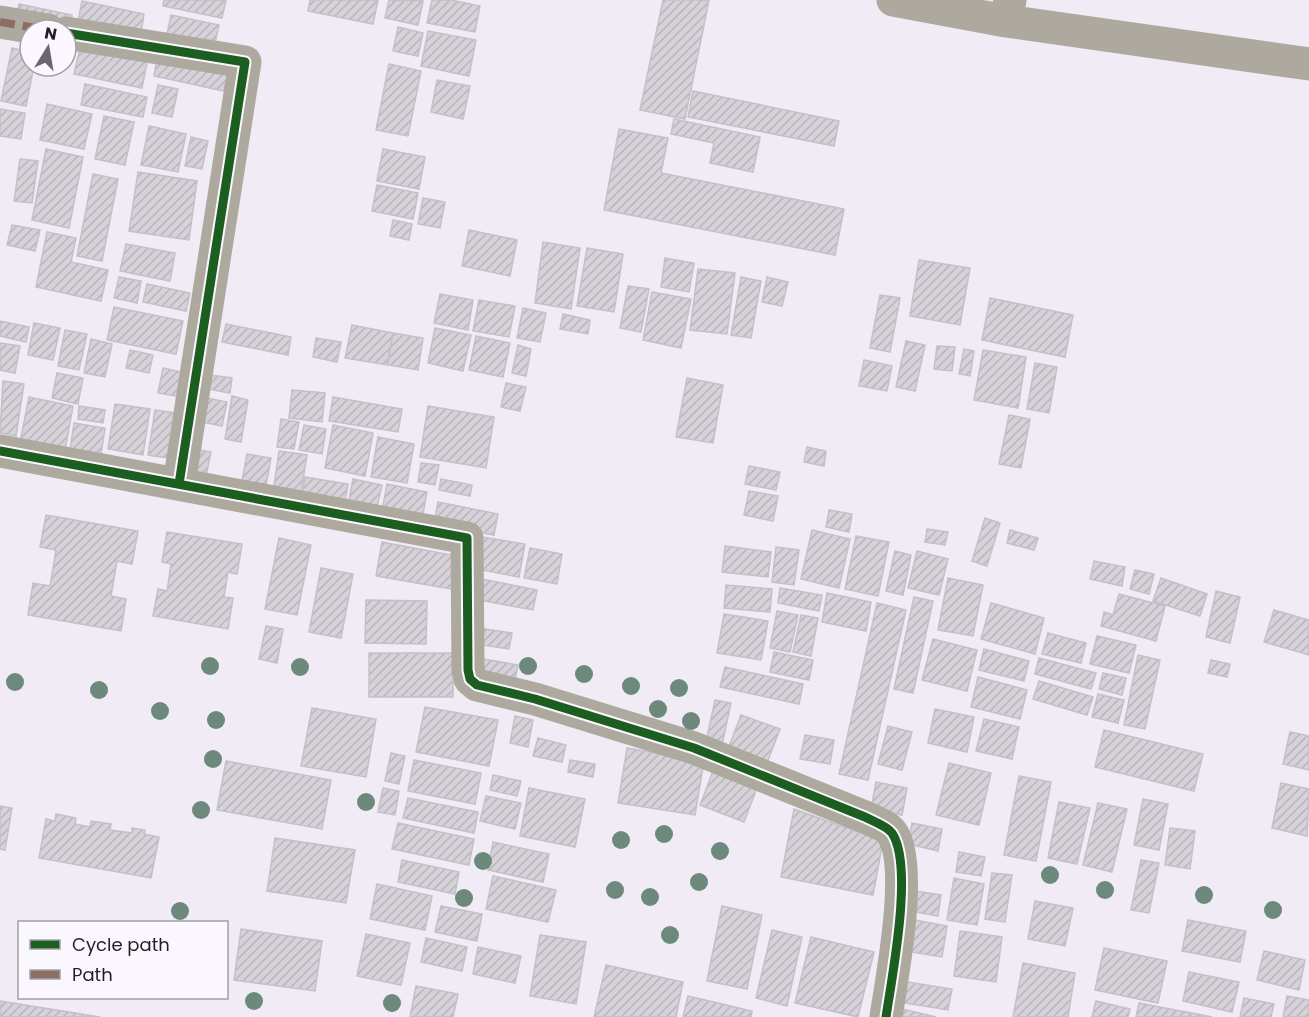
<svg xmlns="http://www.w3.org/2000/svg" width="1309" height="1017" font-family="Poppins,sans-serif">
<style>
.building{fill:url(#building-hatch);stroke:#c3c0c7;stroke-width:1.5}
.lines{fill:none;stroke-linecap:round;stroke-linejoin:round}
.minor{stroke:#aea99e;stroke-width:33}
.quiet{stroke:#8d6e63;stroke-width:8;stroke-dasharray:15 8;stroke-linecap:butt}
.cycleway-casing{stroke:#fbf7fe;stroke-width:13}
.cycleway{stroke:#1b5e20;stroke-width:9}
.tree{fill:#6c897b}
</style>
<defs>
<pattern id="building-hatch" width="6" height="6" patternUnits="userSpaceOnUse" patternTransform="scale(1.5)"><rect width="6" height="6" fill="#d6d2d9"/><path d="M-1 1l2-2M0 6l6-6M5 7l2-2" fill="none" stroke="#b7b4ba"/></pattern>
</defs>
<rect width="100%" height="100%" fill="#f0ebf5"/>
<!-- building -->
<path class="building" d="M164 0H226L222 18 163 6Z
M310 0H378L373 24 308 11Z
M389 0 423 1 418 25 385 18Z
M432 0H451L480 6 475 32 427 23Z
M663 0H709L685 119 640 110Z
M82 1 144 14 140 39 77 27Z
M19 4 72 15 69 30 16 19Z
M171 15 219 25 214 48 166 39Z
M398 27 423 33 418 56 393 51Z
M428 31 476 40 469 76 421 66Z
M81 44 148 58 142 88 74 74Z
M12 48 30 52V66H34L26 106 1 101Z
M158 52 229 67 224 91 154 76Z
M389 64 421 71 408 136 376 130Z
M437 80 470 86 463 119 431 112Z
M85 84 147 97 143 117 81 105Z
M158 85 178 89 172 117 152 113Z
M693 91 839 121 834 146 688 117Z
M47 104 92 114 84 149 40 140Z
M0 109 25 113 21 139 0 136Z
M104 116 134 122 125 165 95 159Z
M674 119 760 137 753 172 710 163 714 143 671 134Z
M149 126 186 134 178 172 141 165Z
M619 129 668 138 661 173 844 209 835 255 604 210Z
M191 137 208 141 202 169 185 166Z
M46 149 83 157 69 228 32 220Z
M383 149 425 157 419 189 377 181Z
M20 159 38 161 32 203 14 201Z
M138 172 197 181 189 240 129 231Z
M93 174 118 179 102 261 77 256Z
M377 185 418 193 413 219 372 211Z
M423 198 445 202 440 228 418 224Z
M393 220 412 224 409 240 390 236Z
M12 225 40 230 35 251 7 245Z
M469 230 517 240 510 276 462 266Z
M47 232 76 238 71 262 108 270 101 301 36 287Z
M543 242 580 248 571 309 535 303Z
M126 244 175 253 170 281 120 271Z
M587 248 623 254 614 312 577 306Z
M665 258 694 263 689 292 661 287Z
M919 260 970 268 960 325 910 316Z
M698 269 735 273 727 334 690 330Z
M119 277 141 281 137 303 114 298Z
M741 277 761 281 751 338 731 335Z
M767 277 788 282 782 306 762 302Z
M147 284 190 293 186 311 143 302Z
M628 286 649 289 641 332 620 328Z
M652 292 691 299 681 348 643 340Z
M440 294 473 300 468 330 434 323Z
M880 295 900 298 890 352 870 348Z
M990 298 1073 315 1065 357 982 340Z
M479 300 515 306 509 337 473 331Z
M114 307 183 321 176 354 107 340Z
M523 308 546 313 540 342 517 338Z
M563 314 590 320 588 334 560 329Z
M0 321 29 327 26 342 0 336Z
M34 323 60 328 53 360 28 355Z
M226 324 291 337 288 355 222 342Z
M352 325 393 333 387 365 345 358Z
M435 328 471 335 463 371 428 363Z
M65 330 87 334 79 370 58 366Z
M393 333 423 338 418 370 388 365Z
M476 336 510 343 503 377 469 370Z
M316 338 341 342 337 362 313 357Z
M91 339 112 344 105 377 84 373Z
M906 341 925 345 915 391 896 387Z
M0 343 20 346 15 373 0 370Z
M518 345 531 349 526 376 512 373Z
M937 346 955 347 952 371 934 369Z
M964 349 974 351 970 376 959 374Z
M130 350 153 355 149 373 126 368Z
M983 350 1026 357 1018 408 974 400Z
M864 360 892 366 887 391 859 386Z
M1035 363 1057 367 1049 413 1027 409Z
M163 368 186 373 181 397 158 393Z
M57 373 83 378 78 404 52 398Z
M210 375 232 378 230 393 208 389Z
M687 378 723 385 713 443 676 437Z
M3 381 24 384 16 436 0 433Z
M506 383 526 387 520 411 501 407Z
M292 390 325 393 322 422 289 418Z
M232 396 248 400 241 442 225 439Z
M29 397 73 406 64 456 19 447Z
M202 397 227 402 222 426 197 421Z
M333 397 402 409 398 432 329 421Z
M115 404 150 409 143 455 108 449Z
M79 406 105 410 103 423 78 419Z
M428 406 494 417 486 468 420 457Z
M155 410 182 414 175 459 148 455Z
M1009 415 1030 419 1021 468 999 464Z
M281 419 299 422 294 449 277 447Z
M74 423 105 428 100 461 69 456Z
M304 425 326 429 322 454 299 450Z
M333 425 373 433 365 476 325 468Z
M378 437 414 444 407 483 371 477Z
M807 447 826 451 824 466 804 462Z
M195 449 211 452 205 481 189 477Z
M279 451 307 455 300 498 273 493Z
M247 454 271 458 265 491 241 486Z
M421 463 439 465 435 485 418 482Z
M749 466 780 472 776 490 745 484Z
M305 477 348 484 344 509 301 503Z
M353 479 382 485 375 516 347 510Z
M441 479 472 485 470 496 439 490Z
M387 484 427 492 422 519 382 511Z
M749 491 778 496 773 521 744 515Z
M438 502 498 514 494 535 434 523Z
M829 510 852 514 849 532 826 527Z
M46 515 138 531 132 564 117 561 111 596 126 599 121 631 28 615 33 583 50 586 56 550 40 547Z
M985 518 1000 523 987 566 972 561Z
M927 529 948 532 945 545 925 542Z
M812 530 850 539 839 588 801 579Z
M1010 530 1038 538 1034 550 1007 543Z
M167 532 242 544 237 574 228 572 224 597 233 598 228 629 153 616 158 589 167 591 171 564 162 562Z
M476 536 525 544 519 577 471 568Z
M856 536 889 542 878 596 845 589Z
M279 538 311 545 297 615 265 609Z
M382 542 462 557 456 590 376 576Z
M725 546 771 552 768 577 722 572Z
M776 547 799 550 794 585 772 582Z
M530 548 562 554 557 584 524 578Z
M895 551 911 555 903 595 886 591Z
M917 551 948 559 939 595 908 588Z
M1094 561 1125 567 1122 586 1090 579Z
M321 568 353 574 341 638 309 632Z
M1135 570 1154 574 1149 594 1130 589Z
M477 578 537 590 533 610 473 599Z
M948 578 983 585 973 636 938 630Z
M1161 578 1207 594 1200 616 1153 601Z
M726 585 772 589 770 612 724 608Z
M780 588 822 595 819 611 778 603Z
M1216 591 1240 597 1230 643 1206 637Z
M827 593 871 602 866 631 822 622Z
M1119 594 1165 606 1156 641 1101 626 1104 612 1113 615Z
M914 597 933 601 913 693 894 689Z
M366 600 427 601 426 644 365 643Z
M877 603 906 610 868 780 839 774Z
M991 603 1044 618 1035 654 981 639Z
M1274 610 1309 620V655L1264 642Z
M777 611 798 615 790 652 770 648Z
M724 614 768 621 761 660 717 653Z
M801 615 818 618 811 656 793 652Z
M266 626 283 629 277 663 259 659Z
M479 628 512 633 509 649 476 644Z
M1048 633 1086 643 1081 663 1042 654Z
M1097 636 1136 645 1129 673 1090 664Z
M933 639 977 650 967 691 922 680Z
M984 649 1029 661 1024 681 979 670Z
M774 652 813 660 809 680 770 672Z
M369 653H453V697H369Z
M1138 655 1160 660 1145 729 1124 725Z
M1039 658 1096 673 1091 689 1035 674Z
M483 659 518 665 514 685 480 679Z
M1211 660 1230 664 1227 677 1208 673Z
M725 667 803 684 799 704 720 687Z
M1103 673 1126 678 1122 695 1099 689Z
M978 677 1027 690 1020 719 971 707Z
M1039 681 1093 697 1087 715 1033 699Z
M1098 694 1124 700 1118 723 1092 717Z
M715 700 731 703 722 745 706 742Z
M425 707 498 720 489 766 416 752Z
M312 708 376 719 366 777 301 766Z
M935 709 974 717 967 752 928 743Z
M741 715 780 729 767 763 728 749Z
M515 716 533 720 528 747 510 743Z
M984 719 1019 727 1012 759 976 751Z
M888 726 912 732 902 770 878 764Z
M1104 730 1203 754 1194 791 1095 767Z
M1290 732 1309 736V770L1283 764Z
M805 735 834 740 830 764 800 759Z
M538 738 566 745 562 762 533 756Z
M627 748 704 761 695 815 618 803Z
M391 753 405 756 399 784 385 781Z
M414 760 481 773 475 804 408 791Z
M570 760 595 764 593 777 568 772Z
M226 761 331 780 322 829 217 810Z
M949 763 991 773 979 825 936 815Z
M713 771 757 788 744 822 700 805Z
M493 775 521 781 517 796 490 790Z
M1019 776 1051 782 1036 861 1004 855Z
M876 782 907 788 902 815 871 809Z
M1281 783 1309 789 1307 836 1272 828Z
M383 788 399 791 395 815 378 812Z
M529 788 585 799 575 847 520 836Z
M486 796 521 803 515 829 480 821Z
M408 798 478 812 474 833 403 818Z
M1143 799 1168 804 1159 850 1134 845Z
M1059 802 1090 808 1077 864 1048 858Z
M1098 803 1127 809 1112 872 1083 865Z
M0 806 12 808 5 850 0 849Z
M794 809 883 841 873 895 781 877Z
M56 814 76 818 75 824 90 827 91 821 111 824 110 830 132 833V828L145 830 144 834 159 837 151 878 39 858 46 819 55 821Z
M398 823 474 839 469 865 392 849Z
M912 823 942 829 938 851 908 844Z
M1170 828 1195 831 1190 869 1165 865Z
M275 838 355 850 346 903 267 891Z
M493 842 549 854 543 882 488 870Z
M959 852 985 857 981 876 956 872Z
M402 860 459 872 455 894 398 882Z
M1141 860 1159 863 1149 913 1131 910Z
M992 873 1012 875 1005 922 985 919Z
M493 876 556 890 548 922 486 909Z
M954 878 984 884 977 925 947 920Z
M377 884 432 896 425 930 370 919Z
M908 890 941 895 938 916 905 910Z
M1035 901 1073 908 1065 946 1028 939Z
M441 906 482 914 477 941 435 932Z
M722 906 762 915 747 989 707 981Z
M910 919 947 926 942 957 905 951Z
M1188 920 1246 931 1240 962 1182 951Z
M241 929 322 941 315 991 234 980Z
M772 930 802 937 787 1006 756 998Z
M960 931 1002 937 996 982 954 976Z
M366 934 410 943 401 985 357 976Z
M540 935 586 942 576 1004 530 996Z
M811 937 874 952 858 1017 795 1003Z
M426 938 467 947 462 971 421 962Z
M478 947 521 956 515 983 473 974Z
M1104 948 1167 961 1158 1003 1095 990Z
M1264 951 1305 960 1299 990 1257 980Z
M1023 963 1075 973 1068 1017H1013Z
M606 965 683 982 676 1017H594Z
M1189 972 1239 982 1232 1012 1183 1001Z
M901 981 952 989 948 1010 898 1002Z
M416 986 458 994 453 1017H410Z
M688 996 752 1011 751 1017H683Z
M1287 996 1309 1000V1017H1283Z
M1244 998 1274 1004 1271 1017H1240Z
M0 1001 100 1017H0Z
M1096 1001 1130 1009 1128 1017H1092Z
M1139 1003 1212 1017H1136Z
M898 1008 936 1017H896Z"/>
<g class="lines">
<!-- minor -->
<path class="minor" d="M893 0 1006 21
M1010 0 1006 21 1309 64
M0 22 48 30
M66 33 245 62 179 484
M0 451 467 538 468 670 470 679 477 685 535 699 694 748 865 817C873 821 887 826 892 833 914 866 892 976 886 1017"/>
<!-- quiet -->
<path class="quiet" d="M0 22 48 30"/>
<!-- cycleway casing -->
<g class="cycleway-casing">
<path id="cycleway" d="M66 33 245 62 179 484
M0 451 467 538 468 670 470 679 477 685 535 699 694 748 865 817C873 821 887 826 892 833 914 866 892 976 886 1017"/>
</g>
<!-- cycleway -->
<use href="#cycleway" class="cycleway"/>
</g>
<!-- trees -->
<g class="tree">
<circle cx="210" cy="666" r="9"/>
<circle cx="528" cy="666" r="9"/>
<circle cx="300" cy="667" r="9"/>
<circle cx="584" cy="674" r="9"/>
<circle cx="15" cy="682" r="9"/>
<circle cx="631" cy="686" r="9"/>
<circle cx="679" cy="688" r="9"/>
<circle cx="99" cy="690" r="9"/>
<circle cx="658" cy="709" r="9"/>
<circle cx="160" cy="711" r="9"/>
<circle cx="216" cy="720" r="9"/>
<circle cx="691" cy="721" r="9"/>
<circle cx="213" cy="759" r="9"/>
<circle cx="366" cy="802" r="9"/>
<circle cx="201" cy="810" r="9"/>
<circle cx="664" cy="834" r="9"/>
<circle cx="621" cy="840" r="9"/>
<circle cx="720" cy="851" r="9"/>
<circle cx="483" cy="861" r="9"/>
<circle cx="1050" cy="875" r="9"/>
<circle cx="699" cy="882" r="9"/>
<circle cx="615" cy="890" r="9"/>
<circle cx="1105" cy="890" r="9"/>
<circle cx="1204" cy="895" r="9"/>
<circle cx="650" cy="897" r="9"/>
<circle cx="464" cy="898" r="9"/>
<circle cx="1273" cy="910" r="9"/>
<circle cx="180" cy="911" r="9"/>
<circle cx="670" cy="935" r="9"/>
<circle cx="254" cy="1001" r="9"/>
<circle cx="392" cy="1003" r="9"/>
</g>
<!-- legend -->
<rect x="18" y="921" width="210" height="78" fill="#fbf7fe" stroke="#a4a0a7" stroke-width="1.5"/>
<rect x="30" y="940" width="30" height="9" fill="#1b5e20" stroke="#a4a0a7" stroke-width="1.5"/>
<text x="72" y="951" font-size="18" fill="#221e24">Cycle path</text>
<rect x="30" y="970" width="30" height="9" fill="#8d6e63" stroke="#a4a0a7" stroke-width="1.5"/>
<text x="72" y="981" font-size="18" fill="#221e24">Path</text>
<!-- north arrow -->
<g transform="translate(48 48) rotate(11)"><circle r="28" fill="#fbf7fe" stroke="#a4a0a7" stroke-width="1.5"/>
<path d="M0-4.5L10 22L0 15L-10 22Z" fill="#6a666d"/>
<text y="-9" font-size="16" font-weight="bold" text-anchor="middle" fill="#221e24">N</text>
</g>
</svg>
